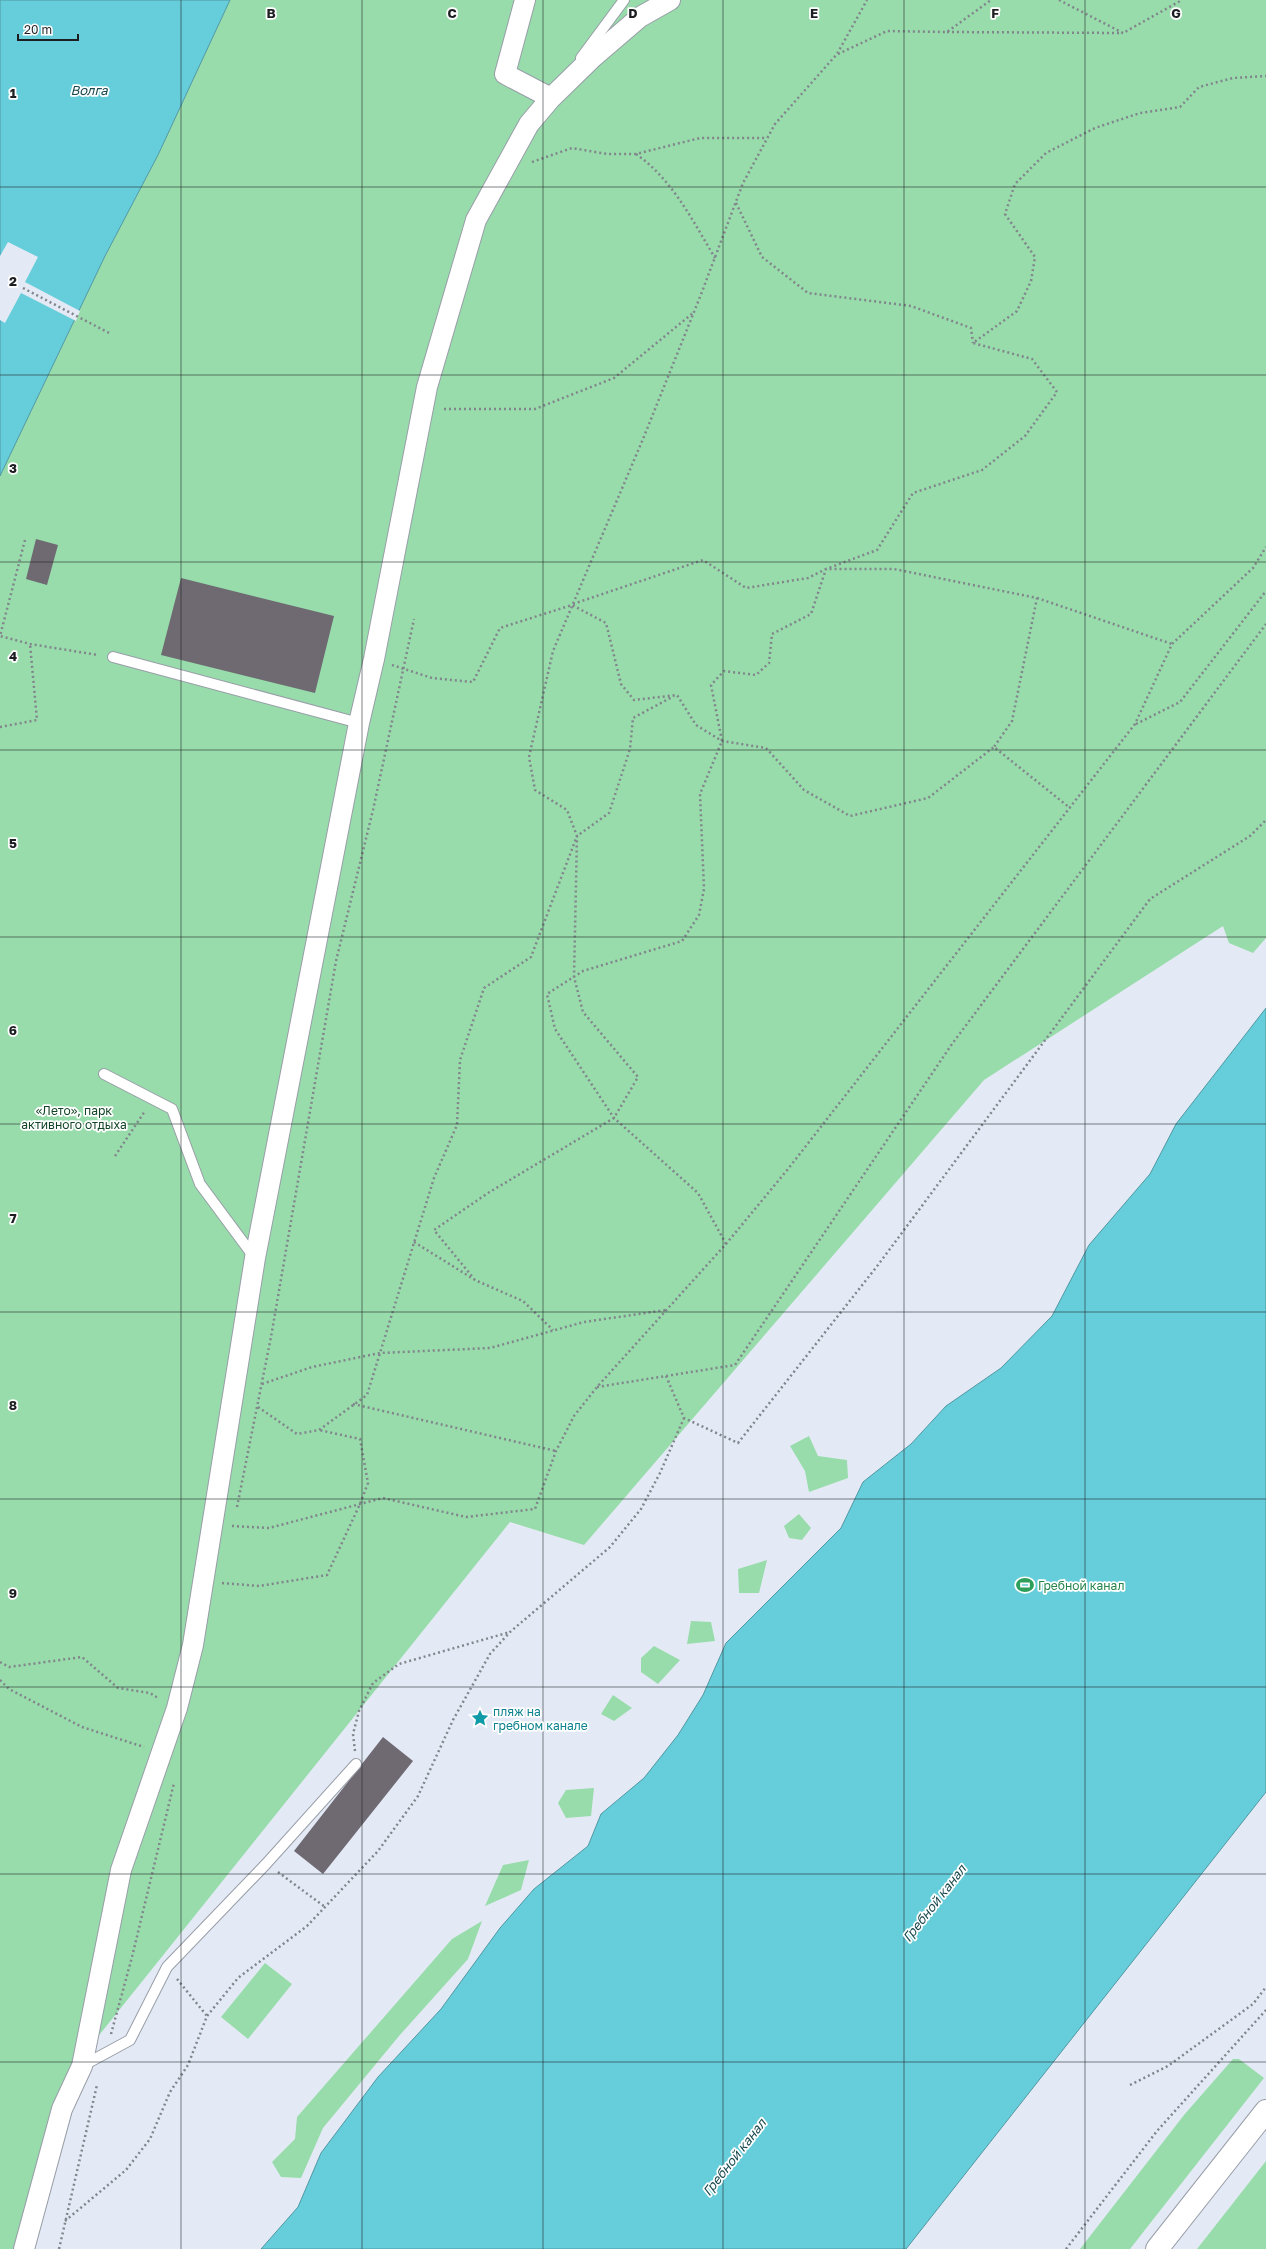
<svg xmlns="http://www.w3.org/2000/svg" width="1266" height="2249" font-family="'Golos Text',sans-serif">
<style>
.green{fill:#98dcab}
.water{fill:#66cdda;stroke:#5098a3}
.pier{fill:#e4eaf5}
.building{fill:#6f6972}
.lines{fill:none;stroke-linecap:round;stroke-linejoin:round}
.lane-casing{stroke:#989ea8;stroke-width:12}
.street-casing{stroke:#989ea8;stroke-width:22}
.secondary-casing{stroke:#989ea8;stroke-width:24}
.path{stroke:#81858c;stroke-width:2.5;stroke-dasharray:2 3;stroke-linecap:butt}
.lane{stroke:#fff;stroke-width:10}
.street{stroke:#fff;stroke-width:20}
.secondary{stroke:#fff;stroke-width:22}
.grid{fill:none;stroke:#1c1e22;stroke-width:1;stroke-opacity:0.55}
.labels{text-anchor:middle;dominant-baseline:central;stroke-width:3.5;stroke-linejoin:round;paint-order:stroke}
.park-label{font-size:12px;fill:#124526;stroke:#fff}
.leisure-label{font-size:12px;fill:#27864d;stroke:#fff;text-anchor:start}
.culture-label{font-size:12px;fill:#0d838f;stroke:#fff;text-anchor:start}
.water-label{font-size:13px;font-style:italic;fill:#19484e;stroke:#fff}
.grid-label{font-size:13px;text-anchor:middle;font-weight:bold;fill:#1c1e22;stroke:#fff;stroke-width:3.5;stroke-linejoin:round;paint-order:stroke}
</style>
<rect width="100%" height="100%" fill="#e4eaf5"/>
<!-- green -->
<path class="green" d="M230 0H1266V938L1253 953 1229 943 1223 926 984 1080 584 1545 510 1522 76 2064 27 2249H0V476L105 256 158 155Z
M809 1436 818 1456 847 1460 848 1478 809 1492 805 1471 790 1446Z
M799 1514 811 1528 802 1540 789 1538 784 1526Z
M767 1560 759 1593H739L738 1569Z
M691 1621 711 1622 715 1641 687 1644Z
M654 1646 680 1660 658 1684 641 1672V1658Z
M613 1695 632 1708 614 1721 601 1714Z
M594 1788 591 1816 566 1818 558 1803 566 1790Z
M529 1860 521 1890 485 1906 503 1865Z
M482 1921 468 1959 399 2036 323 2128 301 2178 281 2177 272 2162 295 2139 297 2117 452 1939Z
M265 1963 292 1984 248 2039 221 2017Z
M1233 2059H1239L1264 2078 1130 2249H1080L1184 2115Z
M1266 2161V2249H1197Z"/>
<!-- water -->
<path class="water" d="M0 0H230L158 155 105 256 0 476Z
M1266 1008V1792L906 2249H261L298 2207 321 2153 378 2077 441 2009 500 1928 534 1889 588 1846 601 1814 644 1778 678 1735 703 1695 726 1643 841 1528 863 1482 911 1444 946 1406 1001 1368 1052 1316 1089 1245 1150 1174 1176 1124Z"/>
<!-- pier -->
<path class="pier" d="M8 242 38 257 25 282 80 311 76 321 21 293 5 323 0 320V256Z"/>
<!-- building -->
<path class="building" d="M36 539 58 545 47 585 26 579Z
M181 578 334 616 315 693 161 655Z
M383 1737 413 1761 323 1874 294 1851Z"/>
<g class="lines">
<!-- lane casing -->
<g class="lane-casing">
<path id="lane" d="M581 58 624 0
M113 657 359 723
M104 1074 172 1109 200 1184 254 1257
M82 2066 130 2040 167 1967 266 1864 356 1764"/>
</g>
<!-- street casing -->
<g class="street-casing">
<path id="street" d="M551 98 591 59 640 17 670 0
M24 2249 62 2109 82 2066 121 1870 177 1708 193 1645 255 1258 359 723 374 659 427 387 476 220 529 124 551 98 505 74 525 0"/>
</g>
<!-- secondary casing -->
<g class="secondary-casing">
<path id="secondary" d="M1157 2249 1266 2111"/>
</g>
<!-- path -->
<path class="path" d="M1059 0 1123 33 1182 0
M947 32 1123 33
M838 54 887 31 947 32 991 0
M636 154C672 179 693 221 715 258
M532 162 572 148 607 154H636L700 138H767
M736 203 762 257 808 293 911 306 971 328 973 343
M23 288 111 334
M444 409H535L614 378 693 313
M25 540 0 636 30 644 98 655
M1037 598 1172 644
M573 604 703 560 746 588 808 578 826 569H894L1037 598 1012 721 994 747
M392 665 432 678 473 682 500 628 572 605 606 623 621 684 634 700 677 695 696 725 722 741 766 748 804 790 850 816 928 798 994 747 1070 808
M1136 724 1180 702 1266 591
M0 727 37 720 30 644
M115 1156 145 1111
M414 1242 475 1280 523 1301 553 1330
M726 1244 698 1193 614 1118 555 1029 547 994 583 971 682 941 699 915 704 889 700 794 722 741 711 685 724 671 756 675 769 663 772 634 811 614 826 569 877 550 913 493 982 470 1025 436 1057 392 1032 359 973 343 1017 311 1031 281 1035 257 1005 214 1015 184 1046 153 1095 128 1140 113 1180 107 1199 87 1233 78 1266 76
M475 1280 434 1230 488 1193 614 1118 638 1077 583 1012 574 977 577 836 609 813 630 749 633 718 674 696
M666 1376 684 1418 738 1443 878 1265 1150 899 1250 836 1266 820
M262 1384 312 1367 380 1353 490 1348 584 1322 666 1310
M597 1387 735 1365 952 1044 1266 624
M353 1404 556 1451
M258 1407 297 1434 319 1430 367 1395 434 1178 457 1125 460 1060 484 988 531 957 577 836 567 810 535 790 529 757 553 651 643 439 700 297 743 183 775 124 837 54 867 0
M237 1507 271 1337 336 961 373 810 414 619
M232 1526 269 1528 383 1498 466 1517 535 1509 556 1451 574 1416 597 1387 726 1244 788 1169 1135 724 1172 644 1253 568 1266 547
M222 1583 259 1586 327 1575 360 1504 368 1483 360 1439 319 1430
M0 1662 9 1667 82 1657 118 1688 150 1693 158 1698
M0 1680 9 1689 82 1727 144 1747
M355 1751 353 1734 359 1711 373 1683 399 1664 510 1632
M278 1872 325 1907
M177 1979 207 2016
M111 2034 132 1957 174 1783
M1130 2085 1168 2066 1253 2004 1266 1987
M65 2221 126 2170 150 2139 170 2092 188 2065 207 2016 238 1978 307 1926 378 1851 418 1796 453 1720 490 1654 510 1632 610 1547 641 1509 660 1473 684 1418
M59 2249 97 2085
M1066 2249 1157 2131 1266 2010"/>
<!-- lane -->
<use href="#lane" class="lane"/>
<!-- street -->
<use href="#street" class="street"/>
<!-- secondary -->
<use href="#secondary" class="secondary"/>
</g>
<!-- grid -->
<path class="grid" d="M181 0V2249M362 0V2249M543 0V2249M723 0V2249M904 0V2249M1085 0V2249M0 187H1266M0 375H1266M0 562H1266M0 750H1266M0 937H1266M0 1124H1266M0 1312H1266M0 1499H1266M0 1687H1266M0 1874H1266M0 2062H1266"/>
<!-- icons -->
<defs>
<g id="stadium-bare" transform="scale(1.38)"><path d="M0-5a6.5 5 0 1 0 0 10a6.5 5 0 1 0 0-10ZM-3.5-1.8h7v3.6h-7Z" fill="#2e9e5b" stroke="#fff" stroke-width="2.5" paint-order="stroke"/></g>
<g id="sight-bare" transform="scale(1.38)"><path d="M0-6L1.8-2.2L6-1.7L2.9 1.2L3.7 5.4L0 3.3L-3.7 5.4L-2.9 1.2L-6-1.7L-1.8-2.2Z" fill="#0f9aa8" stroke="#fff" stroke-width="2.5" paint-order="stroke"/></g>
</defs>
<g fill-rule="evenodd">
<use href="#stadium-bare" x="1025" y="1585"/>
<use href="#sight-bare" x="480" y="1718"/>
</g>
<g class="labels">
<!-- park labels -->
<g class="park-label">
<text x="74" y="1110">«Лето», парк<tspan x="74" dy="14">активного отдыха</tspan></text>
</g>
<!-- leisure labels -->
<g class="leisure-label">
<text x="1038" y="1585">Гребной канал</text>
</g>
<!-- culture labels -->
<g class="culture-label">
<text x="493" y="1711">пляж на<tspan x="493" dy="14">гребном канале</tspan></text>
</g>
<!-- water labels -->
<g class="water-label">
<text x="89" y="90">Волга</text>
<text transform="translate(934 1903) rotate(-52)">Гребной канал</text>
<text transform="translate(734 2157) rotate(-52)">Гребной канал</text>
</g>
</g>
<g class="grid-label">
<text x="271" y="18">B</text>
<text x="452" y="18">C</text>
<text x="633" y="18">D</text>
<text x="814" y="18">E</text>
<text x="995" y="18">F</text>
<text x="1176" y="18">G</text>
<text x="13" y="98">1</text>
<text x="13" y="286">2</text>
<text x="13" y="473">3</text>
<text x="13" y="661">4</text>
<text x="13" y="848">5</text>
<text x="13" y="1035">6</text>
<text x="13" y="1223">7</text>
<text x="13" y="1410">8</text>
<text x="13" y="1598">9</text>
</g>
<!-- scale -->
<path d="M18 34v6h60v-6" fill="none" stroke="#1c1e22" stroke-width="2"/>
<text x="24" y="34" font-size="12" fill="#1c1e22" stroke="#ffffff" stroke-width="3" paint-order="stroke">20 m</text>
</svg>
